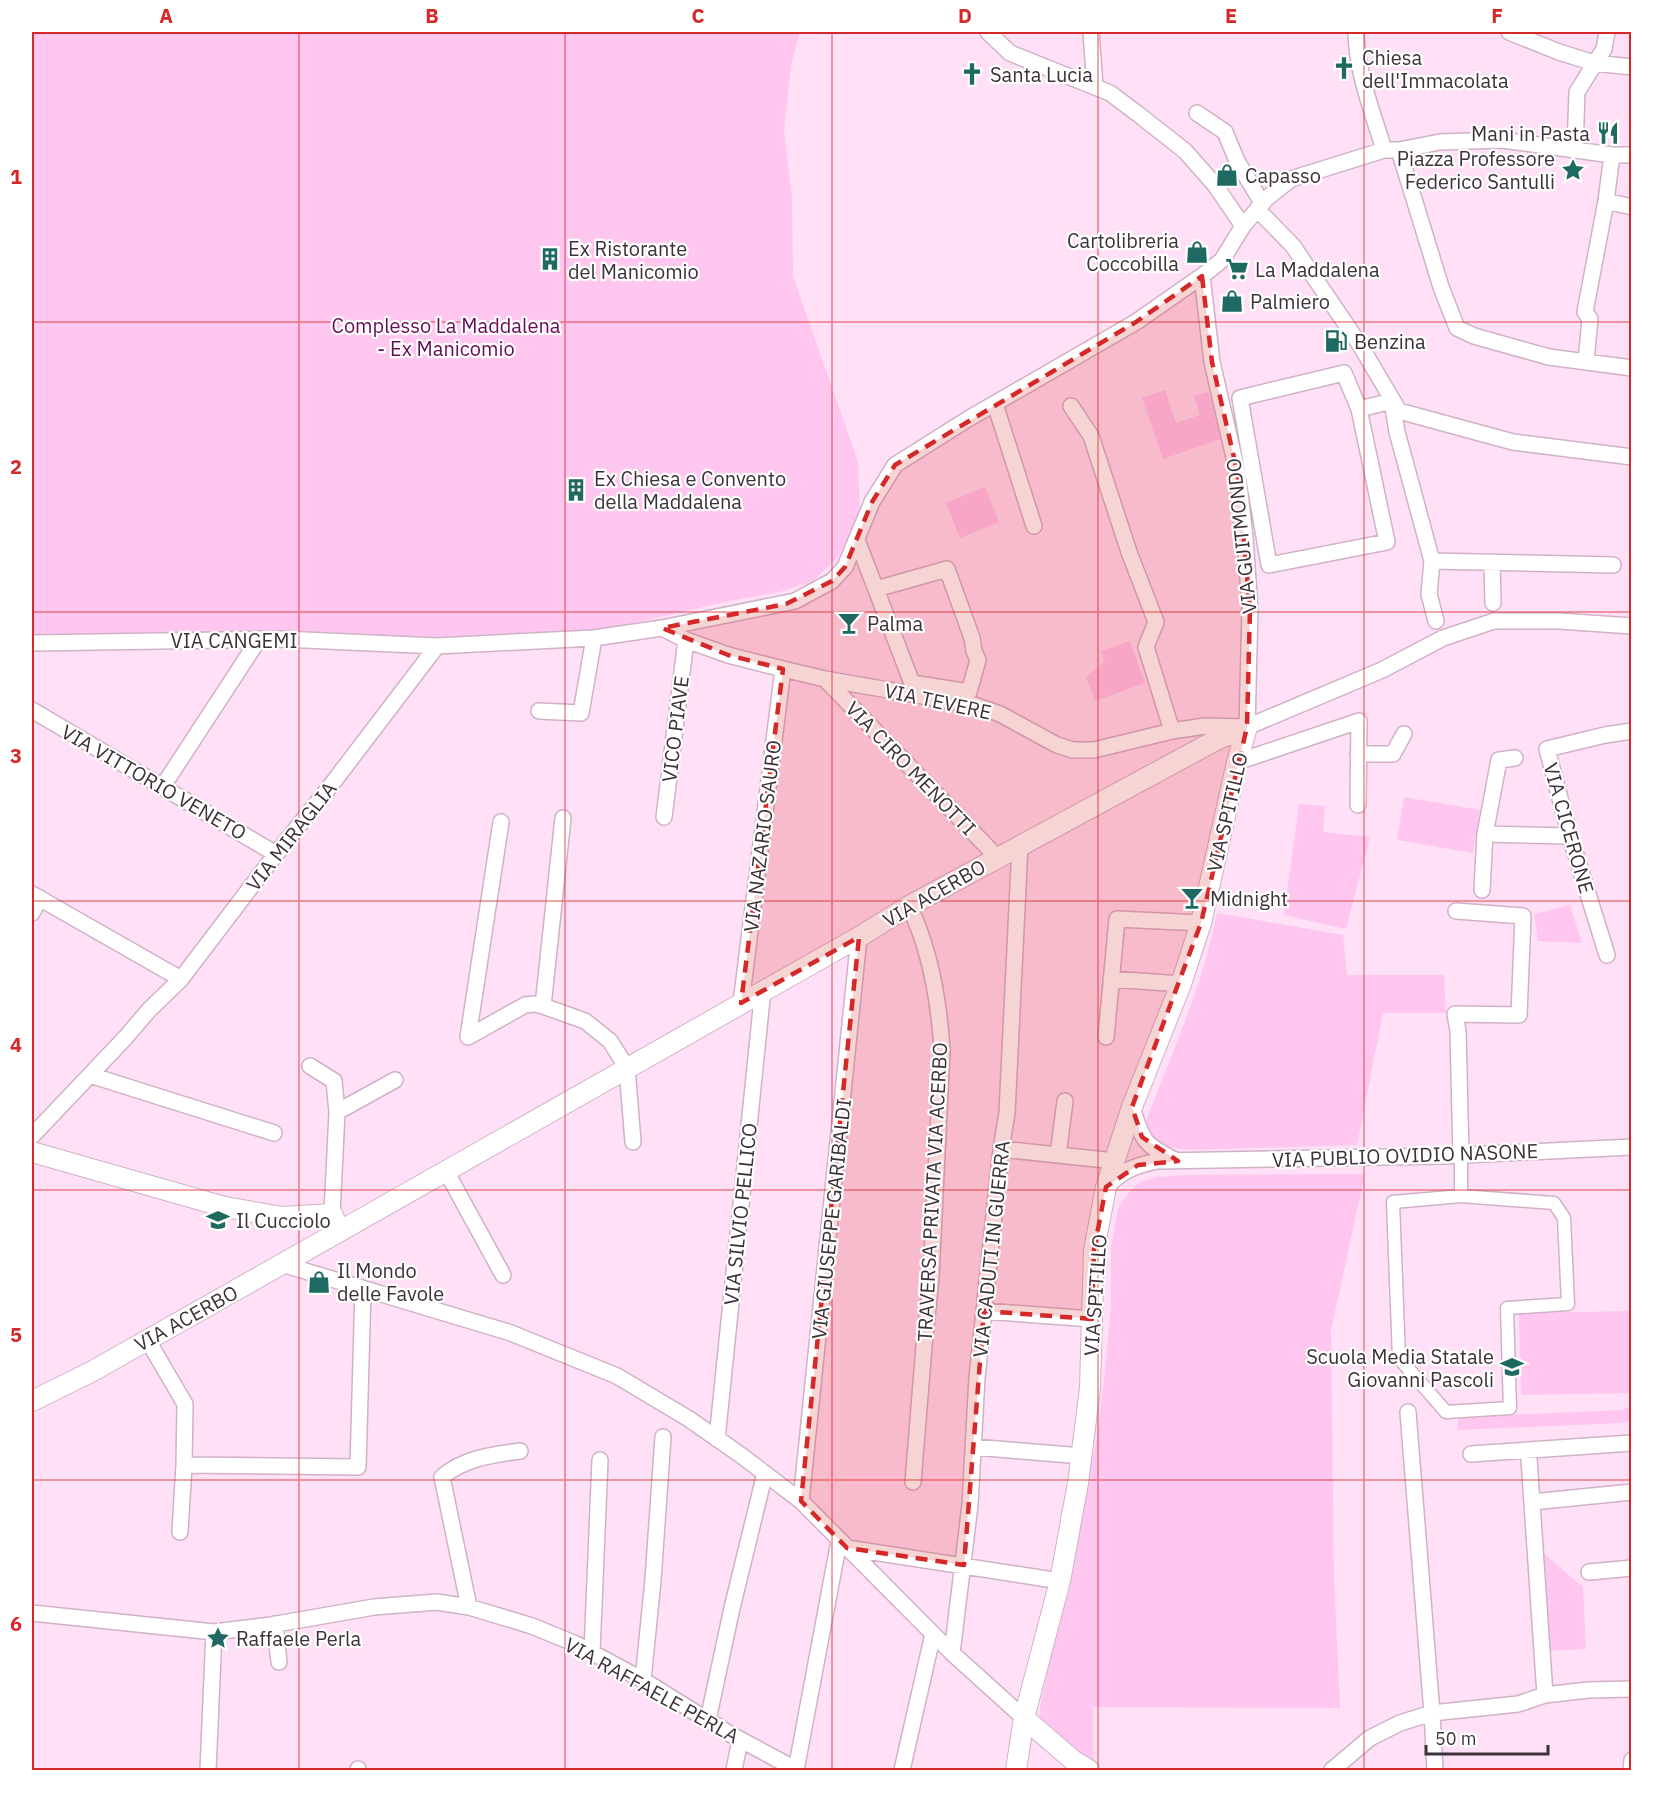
<svg xmlns="http://www.w3.org/2000/svg" width="1663" height="1802" font-family="'IBM Plex Sans',sans-serif">
<style>
.green{fill:#ffc6ef}
.lines{fill:none;stroke-linecap:round;stroke-linejoin:round}
.pedestrian-casing{stroke:#d0b2c7;stroke-width:15}
.minor-casing{stroke:#d0b2c7;stroke-width:18}
.tertiary-casing{stroke:#d0b2c7;stroke-width:22}
.pedestrian{stroke:#fff;stroke-width:12}
.minor{stroke:#fff;stroke-width:15}
.tertiary{stroke:#fff;stroke-width:20}
.marked{fill:#d62828;fill-opacity:0.2;stroke:#d62828;stroke-width:4.5;stroke-dasharray:12 8;stroke-linejoin:round}
.grid{fill:none;stroke:#d62828;stroke-width:1.5;stroke-opacity:0.55}
.labels{text-anchor:middle;dominant-baseline:central;stroke-width:4.5;stroke-linejoin:round;paint-order:stroke}
.poi-label{font-size:20px;fill:#3d313a;stroke:#fff;text-anchor:start}
.park-label{font-size:20px;fill:#660b57;stroke:#fff}
.street-label{font-size:20px;fill:#3d313a;stroke:#fff}
.neatline{fill:none;stroke:#d62828;stroke-width:2}
.grid-label{font-size:20px;text-anchor:middle;font-weight:bold;fill:#d62828}
</style>
<rect width="100%" height="100%" fill="#ffe0f6"/>
<!-- green -->
<path class="green" d="M32 32H800L791 65 784 131 792 198 793 276 858 462 860 515 839 556 813 581 780 592 729 601 595 632 453 641 255 631 32 636Z
M1165 390 1176 423 1200 415 1194 396 1208 392 1223 438 1163 459 1142 398Z
M985 487 999 522 960 538 946 503Z
M1130 641 1145 683 1095 701 1086 677 1105 661 1101 651Z
M1404 797 1480 810 1473 853 1397 840Z
M1299 804 1325 806 1323 832 1370 837 1346 929 1284 915Z
M1570 905 1582 943 1538 941 1534 914Z
M1217 913 1343 935 1347 975H1444L1446 1013H1383L1357 1145 1192 1150 1163 1147 1148 1129 1146 1121C1172 1053 1203 985 1217 913Z
M1365 1174 1331 1330 1334 1579 1340 1708 1093 1707 1094 1767 1039 1726 1040 1707 1097 1437 1104 1382 1111 1306V1247L1118 1208 1130 1191 1140 1182 1157 1177 1185 1175Z
M1631 1311V1393L1521 1395 1519 1313Z
M1631 1407V1421L1620 1423 1458 1430V1417L1620 1410Z
M1541 1551 1583 1587 1586 1649 1548 1651Z"/>
<g class="lines">
<!-- pedestrian casing -->
<g class="pedestrian-casing">
<path id="pedestrian" d="M1461 1156V1196L1393 1202 1399 1358 1446 1412 1510 1408 1507 1308 1568 1304 1564 1218 1554 1203 1461 1196"/>
</g>
<!-- minor casing -->
<g class="minor-casing">
<path id="minor" d="M988 32 1010 53 1110 93 1138 114 1185 151 1215 185 1243 226
M1091 32 1095 86
M1356 32C1357 74 1372 110 1384 150
M1509 32 1559 52 1594 63 1632 67
M1197 113 1225 132 1237 161 1262 203
M1575 149 1577 92 1604 49 1607 32
M1399 150 1441 287 1457 328 1474 336 1549 357 1632 368
M1606 201 1632 207
M1257 209 1293 246 1360 345 1399 411 1513 442 1632 457
M1202 276 1212 362 1238 475 1245 538 1250 609 1247 727
M1586 361 1590 319 1585 312 1606 201 1612 155
M995 404 1034 526
M1071 406 1091 436 1129 552 1156 622 1146 647 1172 731
M1359 409 1344 373 1240 398 1269 565 1387 542 1359 409 1392 401 1397 432 1432 561 1429 594 1436 621
M857 540 912 683 969 692 978 660 974 651 972 638 947 569 876 589
M1432 561 1613 565
M1492 562 1493 603
M662 628 686 640 728 655 783 669 825 679 974 705 1000 714 1057 745 1073 750H1094L1172 731 1205 726 1247 727 1382 670 1443 638 1494 621H1559L1632 626
M32 643 282 639 437 646 594 638 662 628 795 601 832 581 845 567 872 502 895 465 968 419 1136 322 1202 276 1222 260 1243 226 1267 198 1291 179 1384 150H1399L1440 142 1502 140 1612 155H1632
M825 679 997 857
M32 710 276 854
M539 711 581 713 594 638
M1358 754H1393L1404 734
M1237 762 1359 721 1358 805
M163 786 259 639
M664 817 686 640
M501 822 468 1037 525 1005 535 1004 543 1006 585 1021 610 1041 627 1068 633 1142
M1485 834 1499 760 1515 758
M1482 890 1485 834 1570 836
M32 894 181 979
M909 906C931 951 939 1001 942 1050L931 1278 924 1346 913 1482
M1456 911 1523 916 1519 1015 1455 1014 1458 1031 1461 1156
M32 913 40 898
M1607 955 1570 836 1547 749 1605 735 1632 731
M1111 979 1181 984
M741 1003 783 669
M543 1006 563 818
M1106 1037 1117 919 1201 923
M310 1066 334 1081 337 1112 332 1214
M90 1075 274 1133
M1132 1107C1142 1140 1144 1145 1175 1160
M337 1112 395 1080
M32 1136 126 1037 149 1010 181 979 276 854 325 793 437 646
M1001 1149 1115 1161
M1058 1155 1065 1101
M446 1171 503 1275
M1106 1187C1124 1170 1133 1166 1158 1161L1444 1156 1632 1147
M282 1264 511 1333 617 1376 689 1419 742 1456 801 1501 952 1653 1024 1718
M984 1311 1092 1319
M147 1339 185 1404 184 1465 358 1467 363 1289
M1408 1412 1432 1713 1435 1770
M717 1439 763 989
M974 1447 1082 1456
M1471 1454 1632 1443
M1529 1459 1545 1695
M801 1501 859 937
M1532 1502 1632 1492
M180 1532 184 1465
M847 1548 1060 1581
M1589 1572 1632 1568
M469 1607 442 1477C464 1458 492 1455 520 1451
M32 1613 214 1632 271 1625 374 1607 437 1602 469 1607 532 1626 576 1644 643 1680 730 1734 797 1770
M275 1624 279 1662
M592 1652 600 1460
M952 1653 970 1505 977 1377 984 1311 1001 1149 1007 1113 1020 845
M643 1680 653 1580 663 1437
M708 1720 732 1608 765 1473
M358 1769V1770
M208 1770 214 1632
M734 1770 740 1740
M796 1770 839 1541
M902 1770 933 1634
M1332 1770 1370 1738 1400 1723 1432 1713 1518 1704 1545 1695 1588 1690 1632 1689
M1631 1770 1632 1760"/>
</g>
<!-- tertiary casing -->
<g class="tertiary-casing">
<path id="tertiary" d="M32 1152 225 1207 282 1217 332 1214 340 1231
M32 1401 91 1372 282 1264 859 937 909 906 1218 739 1247 727
M1024 1718 1074 1761 1089 1770
M1016 1770 1024 1718 1060 1581 1078 1483 1090 1388 1094 1250 1106 1187 1132 1107 1181 984 1201 923 1237 762 1247 727"/>
</g>
<!-- pedestrian -->
<use href="#pedestrian" class="pedestrian"/>
<!-- minor -->
<use href="#minor" class="minor"/>
<!-- tertiary -->
<use href="#tertiary" class="tertiary"/>
</g>
<!-- marked area -->
<path class="marked" d="M1202 276 1212 362 1238 475 1250 609 1247 727 1201 923 1132 1107 1142 1137 1178 1161 1138 1165 1106 1187 1094 1250 1092 1319 984 1311 964 1565 847 1548 801 1501 859 937 741 1003 783 669 728 655 662 628 786 604 832 581 845 567 872 502 895 465 1136 322Z"/>
<!-- grid -->
<path class="grid" d="M299 32V1770M565 32V1770M832 32V1770M1098 32V1770M1364 32V1770M32 322H1632M32 612H1632M32 901H1632M32 1190H1632M32 1480H1632"/>
<!-- icons -->
<defs>
<g id="church-bare" transform="scale(1.8)"><path d="M-1.2-6h2.4v3.5h3.3v2.4h-3.3V6h-2.4V-.1h-3.3v-2.4h3.3Z" fill="#1e6962" stroke="#fff" stroke-width="2.5" paint-order="stroke"/></g>
<g id="restaurant-bare" transform="scale(1.8)"><path d="M-5-6h1v4h1v-4h1v4h1v-4h1v5L-1.5 .5V6h-2V.5L-5-1ZM5-6V6H3V1.5H1.5Q1.5-4 5-6Z" fill="#1e6962" stroke="#fff" stroke-width="2.5" paint-order="stroke"/></g>
<g id="sight-bare" transform="scale(1.8)"><path d="M0-6L1.8-2.2L6-1.7L2.9 1.2L3.7 5.4L0 3.3L-3.7 5.4L-2.9 1.2L-6-1.7L-1.8-2.2Z" fill="#1e6962" stroke="#fff" stroke-width="2.5" paint-order="stroke"/></g>
<g id="shop-bare" transform="scale(1.8)"><path d="M-5-2.5h2.3a2.7 3.5 0 0 1 5.4 0H5L5.5 6h-11ZM-1.5-2.5h3a1.5 2.3 0 0 0-3 0Z" fill="#1e6962" stroke="#fff" stroke-width="2.5" paint-order="stroke"/></g>
<g id="building-bare" transform="scale(1.8)"><path d="M-4-6H4V6H1V3H-1V6H-4ZM-2.5-4.3h1.7v1.8h-1.7ZM.8-4.3h1.7v1.8H.8ZM-2.5-1h1.7V.8h-1.7ZM.8-1h1.7V.8H.8Z" fill="#1e6962" stroke="#fff" stroke-width="2.5" paint-order="stroke"/></g>
<g id="supermarket-bare" transform="scale(1.8)"><path d="M-6-5.5h2.5l.6 2H6L4.5 2H-2.5L-4.4-4H-6ZM-1.5 3.2a1.3 1.3 0 1 0 .1 0ZM3 3.2a1.3 1.3 0 1 0 .1 0Z" fill="#1e6962" stroke="#fff" stroke-width="2.5" paint-order="stroke"/></g>
<g id="fuel-bare" transform="scale(1.8)"><path d="M-5.5-6h7V0h2V4h1.3V-2.5L3-4.5l.8-.8L6-3V5H2.5V1h-1V6h-7ZM-4.2-4.7v3.2H.2V-4.7Z" fill="#1e6962" stroke="#fff" stroke-width="2.5" paint-order="stroke"/></g>
<g id="bar-bare" transform="scale(1.8)"><path d="M-6-5H6L.8 .8V4.5H3.5V6h-7V4.5H-.8V.8Z" fill="#1e6962" stroke="#fff" stroke-width="2.5" paint-order="stroke"/></g>
<g id="school-bare" transform="scale(1.8)"><path d="M0-5L7-2L0 1L-7-2ZM-4 1L0 2.5L4 1V4Q0 6-4 4Z" fill="#1e6962" stroke="#fff" stroke-width="2.5" paint-order="stroke"/></g>
</defs>
<g fill-rule="evenodd">
<use href="#church-bare" x="1344" y="68"/>
<use href="#church-bare" x="972" y="74"/>
<use href="#restaurant-bare" x="1608" y="133"/>
<use href="#sight-bare" x="1573" y="170"/>
<use href="#shop-bare" x="1227" y="175"/>
<use href="#shop-bare" x="1197" y="252"/>
<use href="#building-bare" x="550" y="259"/>
<use href="#supermarket-bare" x="1237" y="269"/>
<use href="#shop-bare" x="1232" y="301"/>
<use href="#fuel-bare" x="1336" y="341"/>
<use href="#building-bare" x="576" y="490"/>
<use href="#bar-bare" x="849" y="623"/>
<use href="#bar-bare" x="1192" y="898"/>
<use href="#school-bare" x="218" y="1220"/>
<use href="#shop-bare" x="319" y="1282"/>
<use href="#school-bare" x="1512" y="1367"/>
<use href="#sight-bare" x="218" y="1638"/>
</g>
<g class="labels">
<!-- poi labels -->
<g class="poi-label">
<text x="1362" y="57">Chiesa<tspan x="1362" dy="23">dell'Immacolata</tspan></text>
<text x="990" y="74">Santa Lucia</text>
<text x="1590" y="133" text-anchor="end">Mani in Pasta</text>
<text x="1555" y="158" text-anchor="end">Piazza Professore<tspan x="1555" dy="23">Federico Santulli</tspan></text>
<text x="1245" y="175">Capasso</text>
<text x="1179" y="240" text-anchor="end">Cartolibreria<tspan x="1179" dy="23">Coccobilla</tspan></text>
<text x="568" y="248">Ex Ristorante<tspan x="568" dy="23">del Manicomio</tspan></text>
<text x="1255" y="269">La Maddalena</text>
<text x="1250" y="301">Palmiero</text>
<text x="1354" y="341">Benzina</text>
<text x="594" y="478">Ex Chiesa e Convento<tspan x="594" dy="23">della Maddalena</tspan></text>
<text x="867" y="623">Palma</text>
<text x="1210" y="898">Midnight</text>
<text x="236" y="1220">Il Cucciolo</text>
<text x="337" y="1270">Il Mondo<tspan x="337" dy="23">delle Favole</tspan></text>
<text x="1494" y="1356" text-anchor="end">Scuola Media Statale<tspan x="1494" dy="23">Giovanni Pascoli</tspan></text>
<text x="236" y="1638">Raffaele Perla</text>
</g>
<!-- park labels -->
<g class="park-label">
<text x="446" y="325">Complesso La Maddalena<tspan x="446" dy="23">- Ex Manicomio</tspan></text>
</g>
<!-- street labels -->
<g class="street-label">
<text transform="translate(1241 536) rotate(-96)">VIA GUITMONDO</text>
<text x="234" y="640">VIA CANGEMI</text>
<text transform="translate(938 701) rotate(12)">VIA TEVERE</text>
<text transform="translate(675 729) rotate(-83)">VICO PIAVE</text>
<text transform="translate(911 768) rotate(46)">VIA CIRO MENOTTI</text>
<text transform="translate(154 782) rotate(30)">VIA VITTORIO VENETO</text>
<text transform="translate(1227 812) rotate(-77)">VIA SPITILLO</text>
<text transform="translate(1569 828) rotate(74)">VIA CICERONE</text>
<text transform="translate(291 836) rotate(-52)">VIA MIRAGLIA</text>
<text transform="translate(762 836) rotate(-83)">VIA NAZARIO SAURO</text>
<text transform="translate(934 893) rotate(-30)">VIA ACERBO</text>
<text transform="translate(1405 1155) rotate(-2)">VIA PUBLIO OVIDIO NASONE</text>
<text transform="translate(932 1192) rotate(-87)">TRAVERSA PRIVATA VIA ACERBO</text>
<text transform="translate(740 1214) rotate(-84)">VIA SILVIO PELLICO</text>
<text transform="translate(831 1219) rotate(-84)">VIA GIUSEPPE GARIBALDI</text>
<text transform="translate(991 1249) rotate(-84)">VIA CADUTI IN GUERRA</text>
<text transform="translate(1095 1295) rotate(-86)">VIA SPITILLO</text>
<text transform="translate(186 1318) rotate(-29)">VIA ACERBO</text>
<text transform="translate(652 1690) rotate(29)">VIA RAFFAELE PERLA</text>
</g>
</g>
<!-- border -->
<rect width="1663" height="1802" fill="none" stroke="#ffffff" stroke-width="66"/>
<!-- scale -->
<path d="M1426 1745v9h122v-9" fill="none" stroke="#3d313a" stroke-width="3"/>
<text x="1435" y="1745" font-size="18" fill="#3d313a" stroke="#ffffff" stroke-width="4.5" paint-order="stroke">50 m</text>
<rect x="33" y="33" width="1597" height="1736" class="neatline"/>
<g class="grid-label">
<text x="166" y="23">A</text>
<text x="432" y="23">B</text>
<text x="698" y="23">C</text>
<text x="965" y="23">D</text>
<text x="1231" y="23">E</text>
<text x="1497" y="23">F</text>
<text x="16" y="184">1</text>
<text x="16" y="474">2</text>
<text x="16" y="763">3</text>
<text x="16" y="1052">4</text>
<text x="16" y="1342">5</text>
<text x="16" y="1631">6</text>
</g>
</svg>
